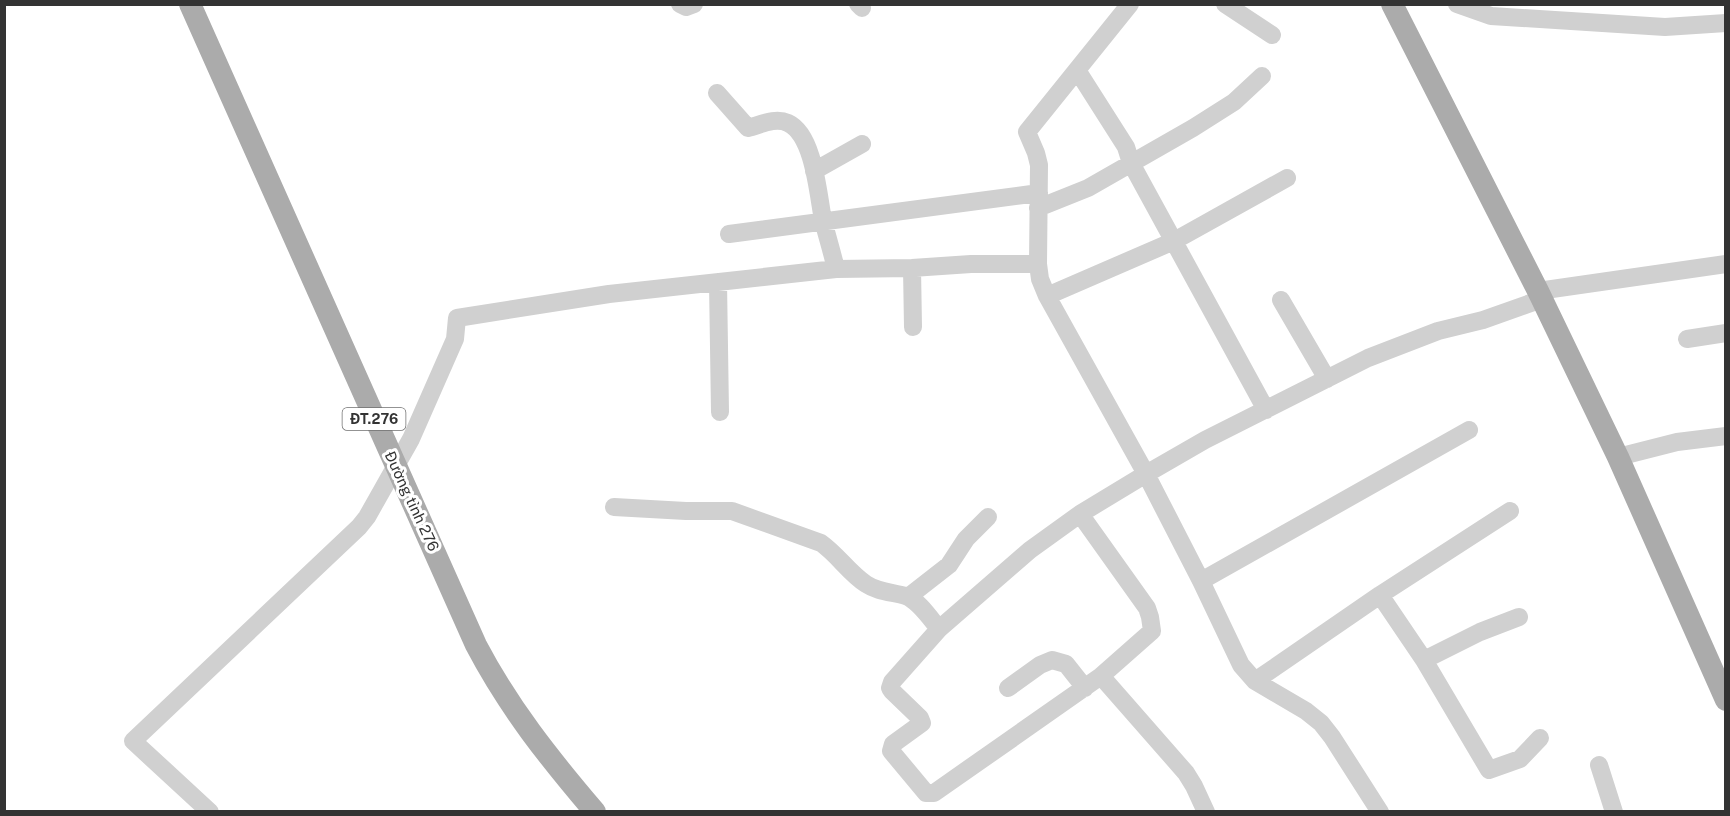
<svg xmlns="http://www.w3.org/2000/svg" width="1730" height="816" font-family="'Public Sans',sans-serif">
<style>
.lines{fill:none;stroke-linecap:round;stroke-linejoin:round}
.minor{stroke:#d0d0d0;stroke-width:18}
.major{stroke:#ababab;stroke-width:22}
.labels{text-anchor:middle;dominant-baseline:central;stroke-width:6;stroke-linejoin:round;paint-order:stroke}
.shield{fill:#fff;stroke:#707070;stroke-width:1.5}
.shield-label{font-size:14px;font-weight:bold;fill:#333}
.street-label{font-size:15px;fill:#333;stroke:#fff}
</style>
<rect width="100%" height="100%" fill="#fff"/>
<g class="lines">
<!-- minor -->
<path class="minor" d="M680 4 686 7 694 4
M858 4 862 8
M1130 4 1027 132 1036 153 1039 165 1038 264 1040 279 1047 296 1146 474 1201 581 1241 665 1255 681 1306 711 1321 723 1332 737 1380 812
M1225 4 1272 35
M1457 4 1491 16 1665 27 1726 23
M1077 70 1126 147 1131 163 1266 410
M717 93 748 128C760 125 775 117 788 123 814 135 818 194 823 220 827 236 832 252 836 269
M814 171 862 144
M1038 208 1088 188 1193 128 1234 102 1262 76
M729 234 1039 193
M912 268 913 327
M718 282 720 412
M1538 291 1726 264
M1047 296 1174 241 1287 178
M1281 300 1327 379
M1687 339 1726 333
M1618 457 1677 442 1726 436
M614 507 686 511H732L821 543C838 555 849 573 866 584 878 592 892 592 906 596 919 601 930 618 939 629
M1080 514 1147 608 1150 617 1152 631 1101 676 934 793H926L891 751 893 744 922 723 920 718 892 691 890 688 892 682 939 629 1030 550 1080 514 1146 474 1205 440 1368 358 1438 331 1483 320 1542 299
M1201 581 1469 430
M1380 595 1424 660 1489 770 1520 759 1540 738
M908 597 949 565 966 539 988 517
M1424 660 1480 632 1519 617
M1101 676 1186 773 1194 786 1206 812
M1255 681 1380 595 1510 511
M1008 688 1040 665 1052 660 1066 664 1085 688
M1599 765 1614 812
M210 812 133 741 359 527 367 517 411 439 455 339 457 318 609 294 836 269 912 268 971 264H1038"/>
<!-- major -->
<path class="major" d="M190 4 476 645C509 708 549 758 595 812
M1392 4 1538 291 1618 457 1726 700"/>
</g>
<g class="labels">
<!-- shield labels -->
<rect class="shield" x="342.5" y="408" width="63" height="22" rx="4.5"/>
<g class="shield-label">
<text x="374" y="419">ĐT.276</text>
</g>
<!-- street labels -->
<g class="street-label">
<text transform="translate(412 501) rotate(65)">Đường tỉnh 276</text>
</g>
</g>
<!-- border -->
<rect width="1730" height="816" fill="none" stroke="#333333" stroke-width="12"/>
</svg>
